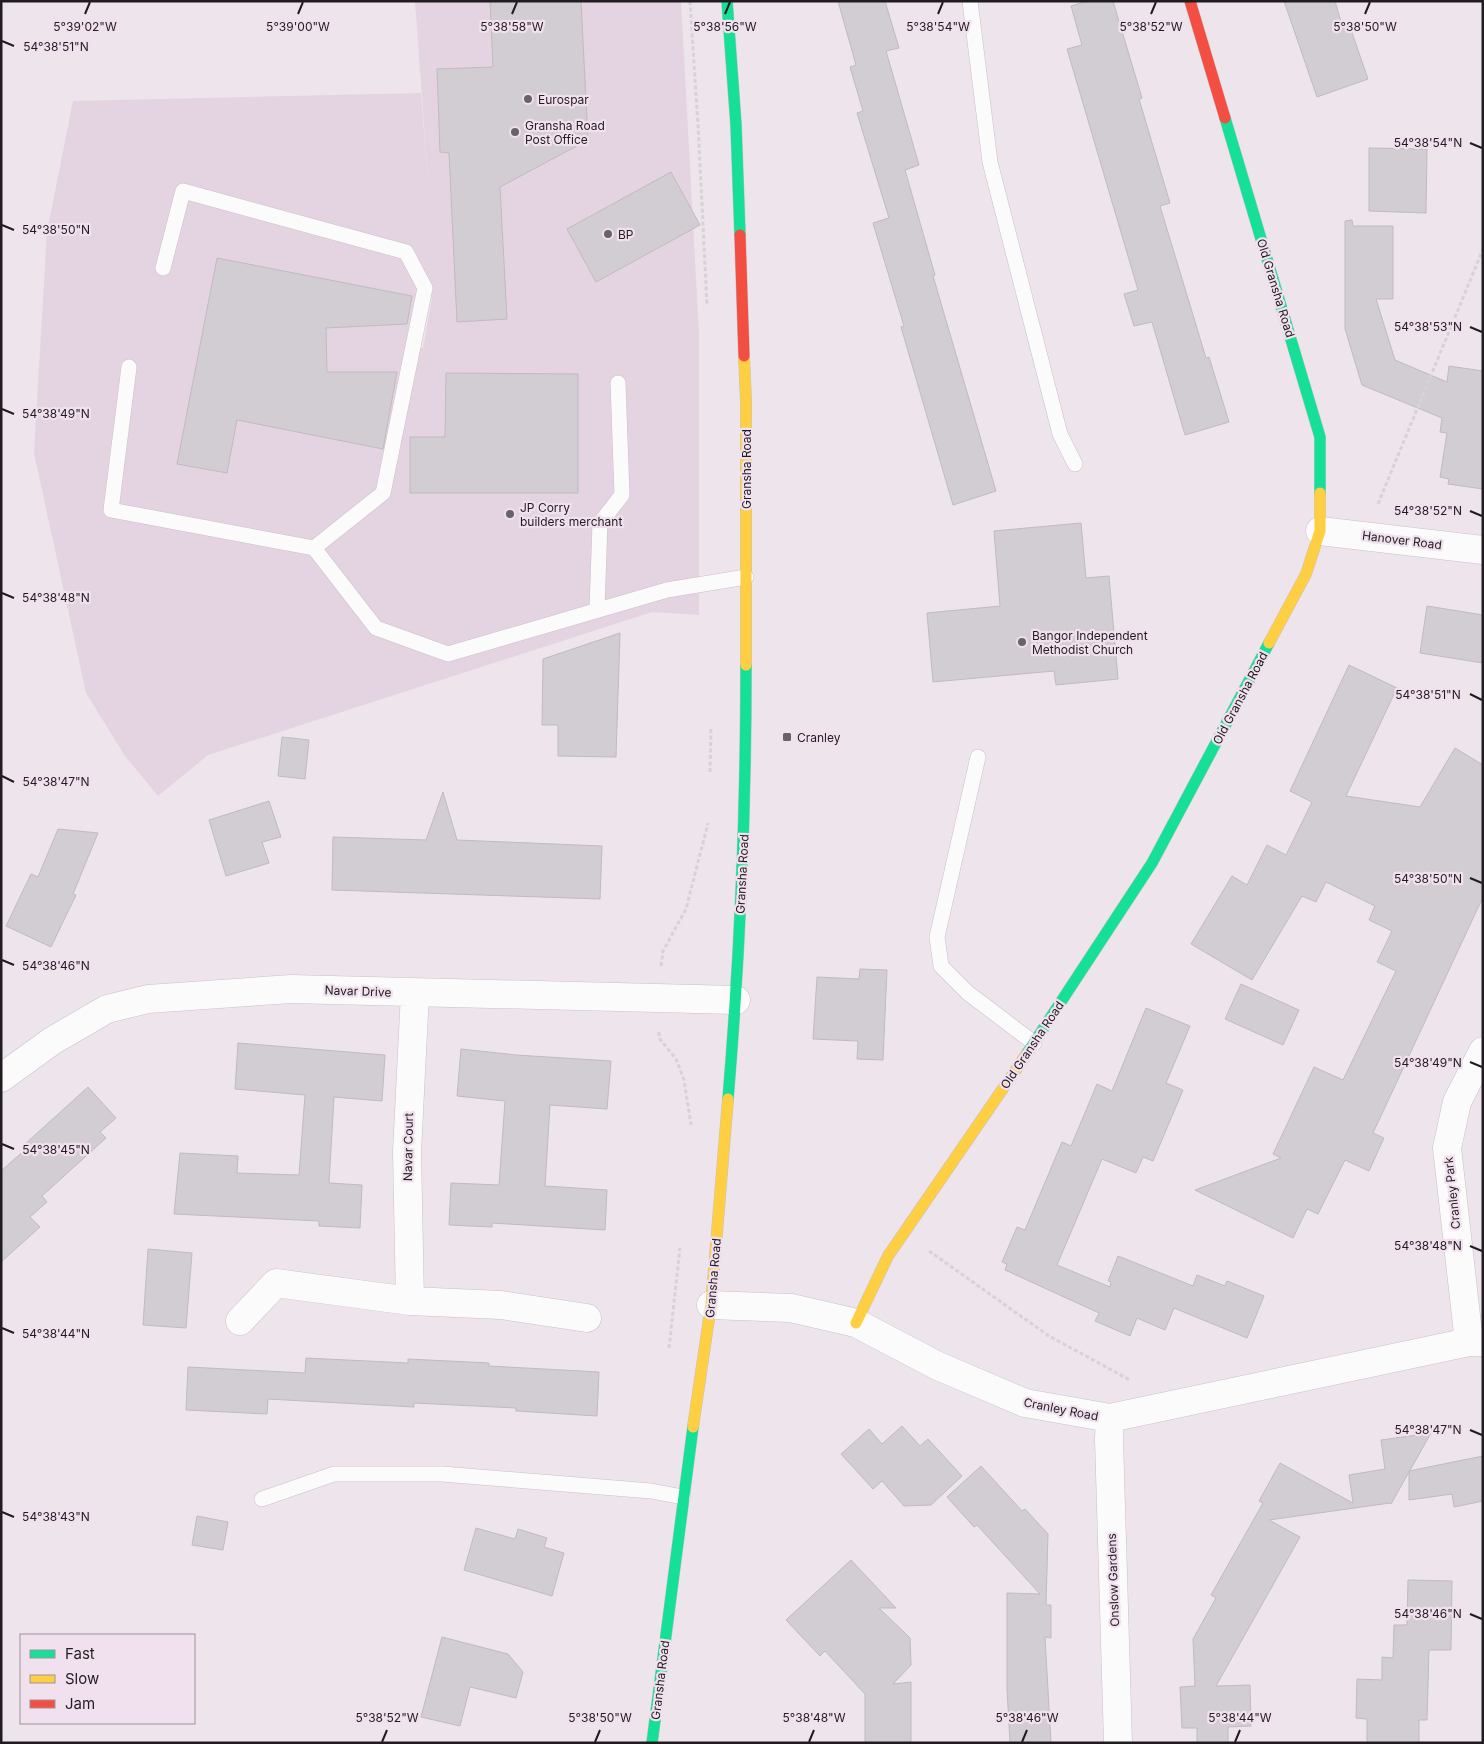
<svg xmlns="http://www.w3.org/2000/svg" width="1484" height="1744" font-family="Inter,sans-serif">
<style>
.built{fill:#e4d4e1;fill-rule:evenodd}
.building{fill:#d2ccd3;stroke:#c0bac1}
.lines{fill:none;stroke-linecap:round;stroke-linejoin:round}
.lane-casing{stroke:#c8c1c6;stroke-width:16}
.street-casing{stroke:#c8c1c6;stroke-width:29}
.fast-casing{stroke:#c8c1c6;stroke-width:12}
.slow-casing{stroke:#c8c1c6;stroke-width:12}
.jam-casing{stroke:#c8c1c6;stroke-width:12}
.path{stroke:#d6d3d6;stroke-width:3;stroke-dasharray:4 2.5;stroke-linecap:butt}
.lane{stroke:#fcfbfc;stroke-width:15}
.street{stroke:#fcfbfc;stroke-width:28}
.fast{stroke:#16e098;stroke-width:11}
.slow{stroke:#ffcf43;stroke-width:11}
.jam{stroke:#f24e42;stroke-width:11}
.ticks{fill:none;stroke:#211c21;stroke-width:2}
.poi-dot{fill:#696268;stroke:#f1e1ee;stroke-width:2}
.labels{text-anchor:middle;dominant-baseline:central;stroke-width:4.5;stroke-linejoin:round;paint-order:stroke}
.poi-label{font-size:12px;fill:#211c21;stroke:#f1e1ee;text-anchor:start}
.street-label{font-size:12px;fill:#211c21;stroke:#f1e1ee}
.ticks-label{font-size:12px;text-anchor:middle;fill:#211c21;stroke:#f1e1ee;stroke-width:4.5;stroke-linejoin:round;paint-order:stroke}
</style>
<rect width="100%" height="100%" fill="#eee4ec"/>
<!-- built -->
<path class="built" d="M415 1H681L699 334V615L652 612 208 755 158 796 125 756 86 693 34 453 47 232 73 101 421 93 429 194ZM433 292 423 348H418Z"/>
<!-- building -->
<path class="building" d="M490 1H581L588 140 500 187 507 319 457 322 449 153 440 152 437 69 493 67Z
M838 1H885L899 48 886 51 919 165 905 170 935 275 933 276 996 491 953 505 901 327 904 326 873 223 889 218 857 113 863 111 850 67 856 65Z
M1087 1H1113L1142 98 1139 99 1170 203 1160 206 1206 358 1209 357 1229 422 1185 435 1152 322 1134 326 1124 294 1138 290 1067 49 1082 45 1071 6Z
M1284 1H1335L1343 29 1350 27 1368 79 1317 97Z
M1369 148 1427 149 1426 213 1369 211Z
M671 172 700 225 596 282 567 229Z
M1352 220 1353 226H1393V299H1376L1395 360 1447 382 1449 366 1483 371V489L1448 484 1449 479 1440 477 1447 433 1440 432 1442 418 1362 385 1345 329V221Z
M217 258 412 296 407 324 326 328 327 372H397L383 449 237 420 227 473 177 464Z
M446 373 578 374V493H410V437H445Z
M1081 523 1086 578 1109 576 1118 679 1056 685 1054 671 933 682 927 613 1000 606 994 531Z
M1427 606 1483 615V663L1420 653Z
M620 633 616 757 558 756V725H542L543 659Z
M1349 665 1397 688 1346 796 1420 807 1455 748 1483 765V897L1373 1133 1384 1138 1369 1171 1345 1160 1318 1214 1307 1209 1293 1238 1195 1190 1281 1158 1273 1154 1314 1067 1343 1080 1396 971 1377 962 1392 931 1369 920 1375 906 1326 882 1316 902 1302 896 1252 980 1191 944 1232 876 1247 885 1267 845 1286 855 1312 802 1290 791Z
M282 737 309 740 305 779 278 776Z
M443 792 457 840 602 846 600 899 332 890 333 837 426 840Z
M269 801 281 837 262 842 269 863 226 876 209 820Z
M58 829 98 833 73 894 76 895 51 947 6 926 31 874 38 877Z
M860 969 887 970 883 1060 857 1059 858 1041 813 1039 817 977 859 979Z
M1241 984 1299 1010 1283 1045 1225 1019Z
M1146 1008 1190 1026 1166 1083 1183 1090 1153 1161 1143 1157 1136 1173 1102 1159 1057 1265 1110 1287 1111 1282 1108 1281 1118 1256 1193 1286 1197 1275 1225 1286 1227 1281 1264 1296 1247 1338 1174 1308 1165 1330 1137 1318 1130 1336 1095 1321 1099 1313 1005 1270 1007 1264 1002 1262 1017 1227 1025 1230 1062 1142 1071 1146 1097 1084 1112 1091Z
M238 1043 385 1055 382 1101 334 1097 329 1183 362 1185 360 1228 319 1226V1221L174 1214 180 1153 238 1156 237 1173 299 1175 305 1095 235 1089Z
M461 1049 516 1055 611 1061 607 1109 550 1105 545 1186 607 1190 605 1230 492 1223V1227L449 1225 451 1183 499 1185 505 1101 457 1096Z
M88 1087 116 1118 100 1132 106 1138 42 1196 47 1202 30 1217 40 1227 1 1262V1171L27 1148 24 1145Z
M148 1249 192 1253 186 1328 143 1325Z
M306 1358 408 1363V1359L489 1363V1366L599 1372 597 1416 516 1411V1408L414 1403V1407L268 1399 267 1414 186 1410 188 1367 305 1373Z
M902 1426 920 1446 928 1439 962 1476 931 1505 904 1506 882 1481 873 1489 841 1454 869 1429 882 1444Z
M1431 1433 1391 1504 1390 1503 1269 1520 1300 1537 1216 1686 1250 1685 1251 1726 1228 1727V1743H1197V1728H1182L1180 1687 1195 1686 1193 1639 1216 1598 1211 1595 1263 1503 1259 1501 1280 1463 1353 1503 1349 1475 1385 1469 1381 1440Z
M1483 1456V1501L1454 1507 1452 1494 1409 1500V1471Z
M981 1466 1022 1511 1025 1509 1048 1534 1046 1605H1051V1638L1045 1637 1051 1743H1010L1007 1689V1593L1040 1594 977 1525 974 1527 947 1497Z
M197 1516 228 1522 223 1550 192 1545Z
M476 1528 515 1539 518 1529 547 1538 544 1547 564 1553 552 1596 464 1570Z
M851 1560 896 1608H879L910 1638 911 1665 893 1684 911 1682V1743H865V1694L825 1651 820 1656 786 1620Z
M1408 1580 1452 1581 1451 1650H1429L1427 1720H1419V1743H1367V1719L1356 1718 1357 1679 1382 1680V1657L1393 1658 1394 1625H1407Z
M442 1637 508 1654 523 1672 516 1698 470 1687 460 1726 421 1717Z"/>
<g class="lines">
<!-- lane casing -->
<g class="lane-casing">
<path id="lane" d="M970 1 990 162 1060 434 1075 464
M163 268 183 191 406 252 425 288 383 493 314 548
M129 367 111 510 314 548 376 628 448 654 667 590 746 577
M597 609 600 523 622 495 618 383
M978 757 937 937 941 966 968 993 1034 1043
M262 1499 334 1474H442L651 1491 683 1497"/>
</g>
<!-- street casing -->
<g class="street-casing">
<path id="street" d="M1320 531 1483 550
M1 1078 52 1041 107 1009 148 999 291 989 736 1000
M410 1301 407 1152 415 993
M711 1305 791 1308 856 1323 938 1366 1025 1403 1110 1418 1469 1342H1483
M240 1321 276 1283 410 1301 501 1305 587 1318
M1469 1342 1447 1148 1457 1102 1483 1051
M1110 1418 1109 1439 1118 1743"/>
</g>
<!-- fast casing -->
<g class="fast-casing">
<path id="fast" d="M727 1 736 125 740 235
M1225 118 1320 437V493
M1026 1055 1152 863 1269 643
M728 1099C740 955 746 810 746 665
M652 1743 693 1427"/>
</g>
<!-- slow casing -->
<g class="slow-casing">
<path id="slow" d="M744 356 746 401V665
M1269 643 1306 574 1320 531V493
M856 1323 888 1256 1026 1055
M693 1427 711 1305 728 1099"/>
</g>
<!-- jam casing -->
<g class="jam-casing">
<path id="jam" d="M1190 1 1225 118
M740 235 744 356"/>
</g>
<!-- path -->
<path class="path" d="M690 1 698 125 707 305
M1378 504 1483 249
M710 772 711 729
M661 966 663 951 686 909 708 823
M659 1032V1038L676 1059 684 1080 691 1125
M929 1251 1049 1336 1130 1380
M669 1348 680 1248"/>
<!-- lane -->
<use href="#lane" class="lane"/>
<!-- street -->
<use href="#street" class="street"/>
<!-- fast -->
<use href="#fast" class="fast"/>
<!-- slow -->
<use href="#slow" class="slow"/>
<!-- jam -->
<use href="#jam" class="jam"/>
</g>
<!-- ticks -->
<path class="ticks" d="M85 14 90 2M298 14 303 2M512 14 517 2M725 14 730 2M938 14 943 2M1151 14 1156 2M1365 14 1370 2M2 41 14 46M1470 143 1482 148M2 225 14 230M1470 327 1482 332M2 409 14 414M1470 511 1482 516M2 593 14 598M1470 694 1482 700M2 776 14 782M1470 878 1482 883M2 960 14 965M1470 1062 1482 1067M2 1144 14 1149M1470 1246 1482 1251M2 1328 14 1333M1470 1430 1482 1435M2 1512 14 1517M1470 1614 1482 1619M382 1742 387 1730M595 1742 600 1730M809 1742 814 1730M1022 1742 1027 1730M1235 1742 1240 1730"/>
<!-- markers -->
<g class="poi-dot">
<circle cx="528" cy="99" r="5"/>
<circle cx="515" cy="132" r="5"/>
<circle cx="608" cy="234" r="5"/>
<circle cx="510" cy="514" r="5"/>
<circle cx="1022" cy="642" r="5"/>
<rect x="782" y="732" width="10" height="10" rx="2.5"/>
</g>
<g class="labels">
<!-- poi labels -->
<g class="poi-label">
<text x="538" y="99">Eurospar</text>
<text x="525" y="125">Gransha Road<tspan x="525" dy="14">Post Office</tspan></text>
<text x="618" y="234">BP</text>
<text x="520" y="507">JP Corry<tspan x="520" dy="14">builders merchant</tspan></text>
<text x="1032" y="635">Bangor Independent<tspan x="1032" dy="14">Methodist Church</tspan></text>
<text x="797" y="737">Cranley</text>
</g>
<!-- street labels -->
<g class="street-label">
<text transform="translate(1276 288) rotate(73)">Old Gransha Road</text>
<text transform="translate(746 469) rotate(-90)">Gransha Road</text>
<text transform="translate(1402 540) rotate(7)">Hanover Road</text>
<text transform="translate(1240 698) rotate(-62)">Old Gransha Road</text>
<text transform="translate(742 874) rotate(-87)">Gransha Road</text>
<text transform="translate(358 991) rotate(2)">Navar Drive</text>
<text transform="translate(1032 1045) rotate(-56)">Old Gransha Road</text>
<text transform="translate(408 1147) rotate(-89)">Navar Court</text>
<text transform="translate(1452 1193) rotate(-96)">Cranley Park</text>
<text transform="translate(713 1278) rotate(-85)">Gransha Road</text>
<text transform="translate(1061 1409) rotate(11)">Cranley Road</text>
<text transform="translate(1113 1580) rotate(-92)">Onslow Gardens</text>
<text transform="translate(660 1680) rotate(-83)">Gransha Road</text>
</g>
</g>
<g class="ticks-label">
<text x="512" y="31">5°38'58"W</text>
<text x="725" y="31">5°38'56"W</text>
<text x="85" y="31">5°39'02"W</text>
<text x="298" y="31">5°39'00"W</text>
<text x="938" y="31">5°38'54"W</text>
<text x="1151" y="31">5°38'52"W</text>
<text x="1365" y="31">5°38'50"W</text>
<text x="56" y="51">54°38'51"N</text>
<text x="1428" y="147">54°38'54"N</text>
<text x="56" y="234">54°38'50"N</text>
<text x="1428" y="331">54°38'53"N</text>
<text x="56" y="418">54°38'49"N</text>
<text x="1428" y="515">54°38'52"N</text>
<text x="56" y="602">54°38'48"N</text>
<text x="1428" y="699">54°38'51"N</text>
<text x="56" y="786">54°38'47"N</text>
<text x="1428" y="883">54°38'50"N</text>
<text x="56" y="970">54°38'46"N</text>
<text x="1428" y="1067">54°38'49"N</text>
<text x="56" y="1154">54°38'45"N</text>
<text x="1428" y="1250">54°38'48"N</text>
<text x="56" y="1338">54°38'44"N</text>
<text x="1428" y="1434">54°38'47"N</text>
<text x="56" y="1521">54°38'43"N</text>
<text x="1428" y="1618">54°38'46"N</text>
<text x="387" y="1722">5°38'52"W</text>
<text x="600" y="1722">5°38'50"W</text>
<text x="814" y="1722">5°38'48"W</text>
<text x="1027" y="1722">5°38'46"W</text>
<text x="1240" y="1722">5°38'44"W</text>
</g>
<!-- border -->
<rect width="1484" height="1744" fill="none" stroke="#211c21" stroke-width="5"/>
<!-- legend -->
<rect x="20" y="1634" width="175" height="90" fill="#f1e1ee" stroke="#9e929c"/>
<rect x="30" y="1650" width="25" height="8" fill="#16e098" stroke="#9e929c"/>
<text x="65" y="1659" font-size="15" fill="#211c21">Fast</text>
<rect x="30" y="1675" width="25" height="8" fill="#ffcf43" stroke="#9e929c"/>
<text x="65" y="1684" font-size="15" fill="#211c21">Slow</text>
<rect x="30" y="1700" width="25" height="8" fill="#f24e42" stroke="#9e929c"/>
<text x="65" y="1709" font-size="15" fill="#211c21">Jam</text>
</svg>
